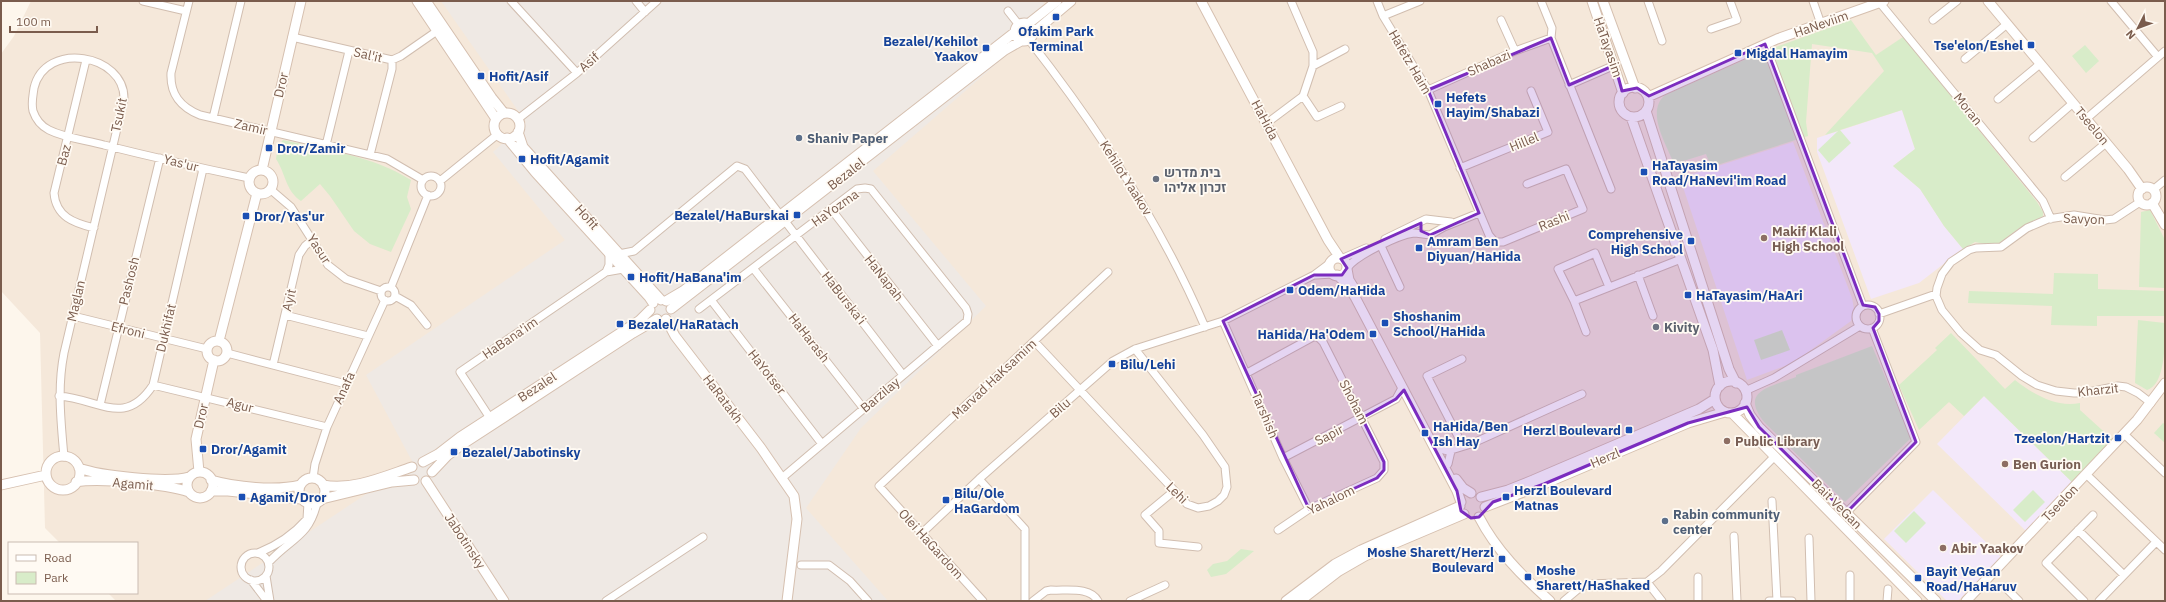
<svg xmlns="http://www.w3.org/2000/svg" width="2166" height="602" font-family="'IBM Plex Sans',Heebo,sans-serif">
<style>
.residential{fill:#f5e8da}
.industrial{fill:#efe9e4}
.education{fill:#f3e8fa}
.green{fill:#d8ecc9}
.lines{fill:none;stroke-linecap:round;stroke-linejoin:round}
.street-casing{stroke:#d1beb0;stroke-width:9}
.secondary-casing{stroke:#d6c0b0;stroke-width:11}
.street{stroke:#fff;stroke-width:7}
.secondary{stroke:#fff;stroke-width:9}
.marked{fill:#7b2cbf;fill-opacity:0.2;stroke:#7b2cbf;stroke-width:3;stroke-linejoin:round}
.transit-dot{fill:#1a4fb4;stroke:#fffaf3;stroke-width:1.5}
.service-dot{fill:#5c6f8a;stroke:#fffaf3;stroke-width:1.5}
.worship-dot{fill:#6b7280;stroke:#fffaf3;stroke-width:1.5}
.education-dot{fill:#8d6e63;stroke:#fffaf3;stroke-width:1.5}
.labels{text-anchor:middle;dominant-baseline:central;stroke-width:3.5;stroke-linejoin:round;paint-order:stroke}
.street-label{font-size:13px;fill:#7a5c4d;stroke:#fffaf3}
.transit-label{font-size:13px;font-weight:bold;fill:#164399;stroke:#fffaf3;text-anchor:start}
.service-label{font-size:13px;font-weight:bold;fill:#4e5e75;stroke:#fffaf3;text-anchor:start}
.worship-label{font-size:13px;font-weight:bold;fill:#5b616d;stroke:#fffaf3;text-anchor:start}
.education-label{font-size:13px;font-weight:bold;fill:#785e54;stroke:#fffaf3;text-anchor:start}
</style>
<rect width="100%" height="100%" fill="#fdf6ec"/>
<!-- residential -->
<path class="residential" d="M31 1H2165V601H116L108 593H137V543H60L45 528 40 333 1 291V54L14 36Z"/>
<!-- industrial -->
<path class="industrial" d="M441 1H1042L1054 14 873 171 986 306 861 428 806 508 888 601H205L413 463 366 375 565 240 493 152 526 122Z"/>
<!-- education -->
<path class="education" d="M1902 110 1915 149 1893 166 1920 189 1944 226 1963 249 1919 283 1871 299 1817 152V138Z
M1793 142 1852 298 1854 309 1851 321 1793 363 1747 380 1680 178Z
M1984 396 2074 484 2027 532 1937 444Z
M1933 490 2001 557 1958 601H1947L1884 539Z"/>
<!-- green -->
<path class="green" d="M1851 20 1876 55 1903 37 2037 202 2043 212V216L2018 229 1995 246 1975 242 1963 249 1944 226 1920 189 1893 166 1915 149 1902 110 1840 130 1851 143 1829 163 1818 150 1838 131 1825 135 1884 71 1872 53 1812 44 1806 122 1808 136 1711 167 1706 154 1674 164C1667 145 1645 112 1665 95L1762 52Z
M2085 45 2099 61 2086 73 2072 56Z
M283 140C326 150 373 156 411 180L407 197 411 209 391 252 370 244 354 231 330 196 320 184 301 201C285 190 286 174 276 159L278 146Z
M2150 210 2165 240V288L2139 287 2141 212Z
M2054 273 2098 274V289L2165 291V316H2097V326L2051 325 2052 306 1968 303 1969 291 2053 294Z
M2138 320 2165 323C2165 340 2166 385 2147 390L2135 383Z
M1782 330 1790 350 1761 360 1754 340Z
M1951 333 2005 389 2015 380C2033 394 2056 408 2080 403V410L2112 439 2074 484 1984 396 1964 416 1949 402 1919 430 1899 385 1937 350 1935 348Z
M1872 346 1911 438 1845 502 1765 423C1738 390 1771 387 1796 377V375Z
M2163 423 2165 424V443L2154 433Z
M2033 490 2045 502 2025 522 2013 510Z
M1914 511 1926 523 1906 543 1894 531Z
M1241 549 1254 551 1226 574 1211 577 1207 570 1213 564 1227 561Z"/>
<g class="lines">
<!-- street casing -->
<g class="street-casing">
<path id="street" d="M143 1 186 11
M189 1 171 73C170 94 180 107 200 115L387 159 423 180
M511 1 577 73
M636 1 645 12
M1377 1 1383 16 1428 90 1489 235 1495 242H1503L1583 209 1566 169 1527 184
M1541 1 1552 28 1551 38 1611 189
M1648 1 1662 41
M1813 1 1821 24
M2111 1 2158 57
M1880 3 2043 201 2051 219
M1008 11 1019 25
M1383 16 1420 1
M1501 20 1515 51
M1933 20 1957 1
M1711 29 1737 20 1730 1
M292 37 392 60 401 56 437 31
M1029 40C1098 128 1161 224 1205 327
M1765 44 1863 306
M1965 59 2007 24
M86 60 54 193C56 217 74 223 94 228
M1313 66 1345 49
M1569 85 1615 65
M1428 90 1515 51 1551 38
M1303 96 1317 117 1341 106
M1998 99 2040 64
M213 118 241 1
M518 119 577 73 657 1
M2086 119 2165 51
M1267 123 1303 96 1313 66V52L1291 1
M2033 138 2073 103
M326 145 349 51
M370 155 392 69V60
M1460 168 1548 132 1531 91
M421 186a10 10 0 1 1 20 0a10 10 0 1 1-20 0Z
M2065 177 2106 143
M440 181 498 134
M270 189 291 207 328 265 346 279 381 291
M2153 190 2165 180
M2140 202 2114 219 2105 220 2074 215 2048 219 2027 228 2001 247 1976 248 1969 250 1951 262 1942 274 1937 288 1936 296 1942 310 1961 333 1980 350 1996 355 2022 376 2037 385 2056 391 2074 393H2084L2118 386 2126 387 2138 393 2151 403
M831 209 938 346
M1385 239 1426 219 1451 222
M1381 246 1400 287
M619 254 634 251 737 166 745 169 903 375
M1341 259 1366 248
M753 268 864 409
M1347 268C1357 255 1398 235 1414 233 1419 233 1424 235 1430 235L1444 227 1479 213
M606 272 609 265V254
M1316 275 1333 274
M1638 275 1653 316
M381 294a7 7 0 1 1 14 0a7 7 0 1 1-14 0Z
M391 287 428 195
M395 296 411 305 427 325
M711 300 822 444
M1574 301 1558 269 1595 253 1609 287
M1856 317a12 12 0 1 1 24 0a12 12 0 1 1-24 0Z
M699 309 857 189 865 188 871 189 966 308 968 314 967 321 782 478
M1879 314 1936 294
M285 315 368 336
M73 316 207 349
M1223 321 1283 458 1309 509
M1586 332 1574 301 1681 259
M1034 341 1187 504 1198 508 1209 506 1218 501 1224 495 1227 487 1225 467 1203 435 1135 349
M227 353 346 384
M1462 359 1427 376 1463 446
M273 365 299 255 305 246 312 240
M1247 373 1313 337H1318L1323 342 1384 462V470L1377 478 1309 509 1278 530
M153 385 327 427
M1745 391 1774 378 1860 326
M59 396C99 399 125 428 153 385L203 169
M100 405 160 158
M490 418 460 372 606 272 623 269
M2124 434 2165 473
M1440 449 1448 451 1471 444 1582 394
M64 457C61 422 57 388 64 353 84 268 104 183 124 99 125 54 45 40 34 88 33 96 31 103 33 111 36 120 41 126 49 130 65 138 86 140 104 145 152 157 201 168 249 178
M1283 458 1396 399 1402 388
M1448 464 1451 451
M2087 475 2165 550
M313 478 315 464 327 427 385 300
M979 479 1025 529V601
M1174 491 1145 515 1159 531V543L1198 547
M1772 501 1777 601
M1846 513 1916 442 1872 328
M2078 530 2124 575
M921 534 979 479 1113 361 1135 349 1223 321 1314 275 1330 263
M1734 536 1737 601
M1809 538 1811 601
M258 553C278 545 293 535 307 519L308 503
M241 567a14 14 0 1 1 28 0a14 14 0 1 1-28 0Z
M269 562C291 538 309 537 317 503
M801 565H829L850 581 868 601
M266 576 270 601
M251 580 267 601
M1647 582 1662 601
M2005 587 2019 601
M606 601 703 537
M983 601 879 486 1108 272
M1033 601 1046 591 1051 590C1066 591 1090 586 1098 601
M1130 601 1165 585
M1564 601 1577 590 1588 584 1647 582 1661 571 1774 457
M1698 601V577
M1769 601H1792
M1850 601V575
M1887 601 1888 589
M2084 601 2046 563 2093 515
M2099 601 2156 542"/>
</g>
<!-- secondary casing -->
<g class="secondary-casing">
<path id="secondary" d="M417 1 496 119
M426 1 492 98 504 113
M1201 1 1328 240 1340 258
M1592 1 1623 93
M1603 1 1635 88
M1988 1 2128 169 2142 189
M1015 32a9 9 0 1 1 18 0a9 9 0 1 1-18 0Z
M1028 24 1057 1
M1033 33 1071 1
M1619 102a15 15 0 1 1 30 0a15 15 0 1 1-30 0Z
M1648 97 1777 39 1884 1
M1646 111 1729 369 1736 383
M494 126a13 13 0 1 1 26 0a13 13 0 1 1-26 0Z
M1631 117 1713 350 1720 386
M518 132 523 147 661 300
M507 138 535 172 649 297 653 303
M262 170 301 1
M249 182a12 12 0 1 1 24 0a12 12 0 1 1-24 0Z
M2138 196a9 9 0 1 1 18 0a9 9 0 1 1-18 0Z
M2152 203 2165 225
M1329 267a9 9 0 1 1 18 0a9 9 0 1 1-18 0Z
M1347 269 1349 280 1354 288
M1337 275 1345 282 1355 297 1457 491 1461 502
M666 301 683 291 1015 32
M671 309 1005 50 1021 41
M666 319 675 336 761 448 794 496 797 519 787 601
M219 341 257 193
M207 351a10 10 0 1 1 20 0a10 10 0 1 1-20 0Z
M1715 397a16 16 0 1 1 32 0a16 16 0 1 1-32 0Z
M1745 403 1750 415 1759 427 1936 601
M1732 413 1917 601
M46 473a17 17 0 1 1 34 0a17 17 0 1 1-34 0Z
M423 462 438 454 460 437 640 320 650 310
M79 468C100 476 168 483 189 477
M199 472 196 439 214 360
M432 472 448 455 463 444 633 333 657 319
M187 485a13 13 0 1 1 26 0a13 13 0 1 1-26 0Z
M299 491a13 13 0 1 1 26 0a13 13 0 1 1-26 0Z
M1456 479 1463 488 1471 493
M211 480C235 487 276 491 300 485
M426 481 504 601
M76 482C100 478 166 484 189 492
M1 485 46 475
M323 485C352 491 385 476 412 467
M211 491H228L301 499
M1481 497 1508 490 1533 480 1699 409 1715 399
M322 499 392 482 414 480
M1485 507 1544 484 1688 423 1725 412
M1479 517C1496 550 1522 576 1550 601
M1286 601 1335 564 1361 550 1460 506
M1300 601 1339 571 1365 556 1464 514
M1966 601 2137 420 2165 383"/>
</g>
<!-- street -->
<use href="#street" class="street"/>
<!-- secondary -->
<use href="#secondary" class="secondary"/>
</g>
<!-- marked area -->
<path class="marked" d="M1551 38 1569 85 1615 65 1622 91 1637 88 1649 96 1765 44 1863 305 1875 307 1879 314V321L1873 328 1916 442 1846 513 1759 427 1747 407 1688 423 1544 484 1493 502 1479 517 1471 518 1461 511 1457 491 1404 390 1396 399 1362 418 1384 462V470L1377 478 1309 509 1223 321 1314 275H1342L1347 268 1341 259 1421 223V231L1430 235 1479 213 1428 90Z"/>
<!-- markers -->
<g class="transit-dot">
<rect x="1052" y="13" width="8" height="8" rx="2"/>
<rect x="2027" y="41" width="8" height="8" rx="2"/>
<rect x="982" y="44" width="8" height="8" rx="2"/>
<rect x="1734" y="49" width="8" height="8" rx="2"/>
<rect x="477" y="72" width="8" height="8" rx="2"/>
<rect x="1434" y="100" width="8" height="8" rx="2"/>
<rect x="265" y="144" width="8" height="8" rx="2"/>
<rect x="518" y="155" width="8" height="8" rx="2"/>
<rect x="1640" y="168" width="8" height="8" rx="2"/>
<rect x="793" y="211" width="8" height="8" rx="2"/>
<rect x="242" y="212" width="8" height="8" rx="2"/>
<rect x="1687" y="237" width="8" height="8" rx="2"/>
<rect x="1415" y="244" width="8" height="8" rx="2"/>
<rect x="627" y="273" width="8" height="8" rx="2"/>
<rect x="1286" y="286" width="8" height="8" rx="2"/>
<rect x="1684" y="291" width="8" height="8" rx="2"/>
<rect x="1381" y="319" width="8" height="8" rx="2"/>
<rect x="616" y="320" width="8" height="8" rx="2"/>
<rect x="1369" y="330" width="8" height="8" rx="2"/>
<rect x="1108" y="360" width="8" height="8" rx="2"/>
<rect x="1625" y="426" width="8" height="8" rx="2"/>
<rect x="1421" y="429" width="8" height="8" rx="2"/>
<rect x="2114" y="434" width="8" height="8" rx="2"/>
<rect x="199" y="445" width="8" height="8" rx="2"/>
<rect x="450" y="448" width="8" height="8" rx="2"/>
<rect x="238" y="493" width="8" height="8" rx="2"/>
<rect x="1502" y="493" width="8" height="8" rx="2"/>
<rect x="942" y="496" width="8" height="8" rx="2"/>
<rect x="1498" y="555" width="8" height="8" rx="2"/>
<rect x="1524" y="573" width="8" height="8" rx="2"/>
<rect x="1914" y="574" width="8" height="8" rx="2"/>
</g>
<g class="service-dot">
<circle cx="799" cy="138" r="4"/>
<circle cx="1665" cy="521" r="4"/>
</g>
<g class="worship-dot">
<circle cx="1156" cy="179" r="4"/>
<circle cx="1656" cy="327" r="4"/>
</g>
<g class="education-dot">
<circle cx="1764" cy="238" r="4"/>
<circle cx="1727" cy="441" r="4"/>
<circle cx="2005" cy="464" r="4"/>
<circle cx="1943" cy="548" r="4"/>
</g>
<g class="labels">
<!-- street labels -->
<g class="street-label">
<text transform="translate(1821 24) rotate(-19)">HaNeviim</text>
<text transform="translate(1608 47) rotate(71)">HaTayasim</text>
<text transform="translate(368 55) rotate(13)">Sal'it</text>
<text transform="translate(589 62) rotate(-42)">Asif</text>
<text transform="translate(1410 62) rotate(60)">Hafetz Haim</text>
<text transform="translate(1489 63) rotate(-24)">Shabazi</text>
<text transform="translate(281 85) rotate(-77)">Dror</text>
<text transform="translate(1968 109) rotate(51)">Moran</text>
<text transform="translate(119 115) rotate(-78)">Tsukit</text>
<text transform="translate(1265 120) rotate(62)">HaHida</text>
<text transform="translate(2092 126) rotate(50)">Tseelon</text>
<text transform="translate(251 127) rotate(13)">Zamir</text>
<text transform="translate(1524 142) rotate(-22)">Hillel</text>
<text transform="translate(64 155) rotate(-75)">Baz</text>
<text transform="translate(181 163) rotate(14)">Yas'ur</text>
<text transform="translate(846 174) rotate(-38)">Bezalel</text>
<text transform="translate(1126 178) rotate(58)">Kehilot Yaakov</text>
<text transform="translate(835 208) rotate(-35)">HaYozma</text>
<text transform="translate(587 217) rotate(48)">Hofit</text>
<text transform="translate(2084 219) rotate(2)">Savyon</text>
<text transform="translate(1554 221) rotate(-22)">Rashi</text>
<text transform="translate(319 249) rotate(57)">Yasur</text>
<text transform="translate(884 278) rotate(52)">HaNapah</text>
<text transform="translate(129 281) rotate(-76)">Pashosh</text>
<text transform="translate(844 298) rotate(52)">HaBurska'i</text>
<text transform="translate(289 300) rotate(-77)">Ayit</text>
<text transform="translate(76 301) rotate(-77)">Maglan</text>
<text transform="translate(166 328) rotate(-77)">Dukhifat</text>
<text transform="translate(128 330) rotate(14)">Efroni</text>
<text transform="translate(510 338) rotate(-34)">HaBana'im</text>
<text transform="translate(809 338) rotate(52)">HaHarash</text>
<text transform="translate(767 372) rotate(52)">HaYotser</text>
<text transform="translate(994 379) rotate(-43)">Marvad HaKsamim</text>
<text transform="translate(537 387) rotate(-33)">Bezalel</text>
<text transform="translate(344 388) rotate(-65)">Anafa</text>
<text transform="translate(2098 390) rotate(-6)">Kharzit</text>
<text transform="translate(880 395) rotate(-40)">Barzilay</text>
<text transform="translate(723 399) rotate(53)">HaRatakh</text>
<text transform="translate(1354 402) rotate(63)">Shoham</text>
<text transform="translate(240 405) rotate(14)">Agur</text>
<text transform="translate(1060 408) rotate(-41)">Bilu</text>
<text transform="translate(1265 415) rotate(67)">Tarshish</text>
<text transform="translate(201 416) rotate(-77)">Dror</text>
<text transform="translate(1329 435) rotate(-27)">Sapir</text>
<text transform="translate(1605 458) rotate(-23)">Herzl</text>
<text transform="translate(133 484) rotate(5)">Agamit</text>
<text transform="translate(1177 493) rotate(44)">Lehi</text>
<text transform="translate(1331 500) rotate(-26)">Yahalom</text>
<text transform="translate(2060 503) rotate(-46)">Tseelon</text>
<text transform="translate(1837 504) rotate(45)">Bait VeGan</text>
<text transform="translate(465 541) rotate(57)">Jabotinsky</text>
<text transform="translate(931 544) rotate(48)">Olei HaGardom</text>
</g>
<!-- transit labels -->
<g class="transit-label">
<text x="1056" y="31" text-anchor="middle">Ofakim Park<tspan x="1056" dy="15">Terminal</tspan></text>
<text x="978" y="41" text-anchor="end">Bezalel/Kehilot<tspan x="978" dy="15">Yaakov</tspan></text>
<text x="2023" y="45" text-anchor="end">Tse'elon/Eshel</text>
<text x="1746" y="53">Migdal Hamayim</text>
<text x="489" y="76">Hofit/Asif</text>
<text x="1446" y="97">Hefets<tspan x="1446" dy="15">Hayim/Shabazi</tspan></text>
<text x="277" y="148">Dror/Zamir</text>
<text x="530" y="159">Hofit/Agamit</text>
<text x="1652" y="165">HaTayasim<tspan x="1652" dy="15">Road/HaNevi'im Road</tspan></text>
<text x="789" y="215" text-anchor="end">Bezalel/HaBurskai</text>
<text x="254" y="216">Dror/Yas'ur</text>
<text x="1683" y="234" text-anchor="end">Comprehensive<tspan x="1683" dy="15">High School</tspan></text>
<text x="1427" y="241">Amram Ben<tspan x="1427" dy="15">Diyuan/HaHida</tspan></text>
<text x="639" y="277">Hofit/HaBana'im</text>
<text x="1298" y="290">Odem/HaHida</text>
<text x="1696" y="295">HaTayasim/HaAri</text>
<text x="1393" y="316">Shoshanim<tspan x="1393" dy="15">School/HaHida</tspan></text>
<text x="628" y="324">Bezalel/HaRatach</text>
<text x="1365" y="334" text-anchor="end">HaHida/Ha'Odem</text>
<text x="1120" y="364">Bilu/Lehi</text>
<text x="1433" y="426">HaHida/Ben<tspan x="1433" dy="15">Ish Hay</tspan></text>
<text x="1621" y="430" text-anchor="end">Herzl Boulevard</text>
<text x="2110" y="438" text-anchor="end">Tzeelon/Hartzit</text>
<text x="211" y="449">Dror/Agamit</text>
<text x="462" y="452">Bezalel/Jabotinsky</text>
<text x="1514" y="490">Herzl Boulevard<tspan x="1514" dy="15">Matnas</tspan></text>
<text x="954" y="493">Bilu/Ole<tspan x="954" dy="15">HaGardom</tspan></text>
<text x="250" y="497">Agamit/Dror</text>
<text x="1494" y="552" text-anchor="end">Moshe Sharett/Herzl<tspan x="1494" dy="15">Boulevard</tspan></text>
<text x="1536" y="570">Moshe<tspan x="1536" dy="15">Sharett/HaShaked</tspan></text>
<text x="1926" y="571">Bayit VeGan<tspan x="1926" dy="15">Road/HaHaruv</tspan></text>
</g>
<!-- service labels -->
<g class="service-label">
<text x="807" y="138">Shaniv Paper</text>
<text x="1673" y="514">Rabin community<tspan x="1673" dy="15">center</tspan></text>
</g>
<!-- worship labels -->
<g class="worship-label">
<text x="1164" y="172">בית מדרש<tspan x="1164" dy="15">זכרון אליהו</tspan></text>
<text x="1664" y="327">Kivity</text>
</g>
<!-- education labels -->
<g class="education-label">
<text x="1772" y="231">Makif Klali<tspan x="1772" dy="15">High School</tspan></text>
<text x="1735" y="441">Public Library</text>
<text x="2013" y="464">Ben Gurion</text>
<text x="1951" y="548">Abir Yaakov</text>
</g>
</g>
<!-- border -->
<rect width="2166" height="602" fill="none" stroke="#7a5c4d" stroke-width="4"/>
<!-- legend -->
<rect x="8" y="542" width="130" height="52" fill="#fffaf3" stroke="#cabbb1"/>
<rect x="16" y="555" width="20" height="6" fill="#ffffff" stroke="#cabbb1"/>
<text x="44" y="562" font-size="12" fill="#7a5c4d">Road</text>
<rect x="16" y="572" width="20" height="12" fill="#d8ecc9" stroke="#cabbb1"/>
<text x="44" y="582" font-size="12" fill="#7a5c4d">Park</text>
<!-- north arrow -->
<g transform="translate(2138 28) rotate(228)" stroke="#fffaf3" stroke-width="3" paint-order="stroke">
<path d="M0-3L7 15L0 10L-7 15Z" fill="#7a5c4d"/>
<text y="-6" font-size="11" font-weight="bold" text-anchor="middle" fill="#7a5c4d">N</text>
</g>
<!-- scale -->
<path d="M10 26v6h87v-6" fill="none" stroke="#7a5c4d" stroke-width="2"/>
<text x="16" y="26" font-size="12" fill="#7a5c4d" stroke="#fffaf3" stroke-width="3" paint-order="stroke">100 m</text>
</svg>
